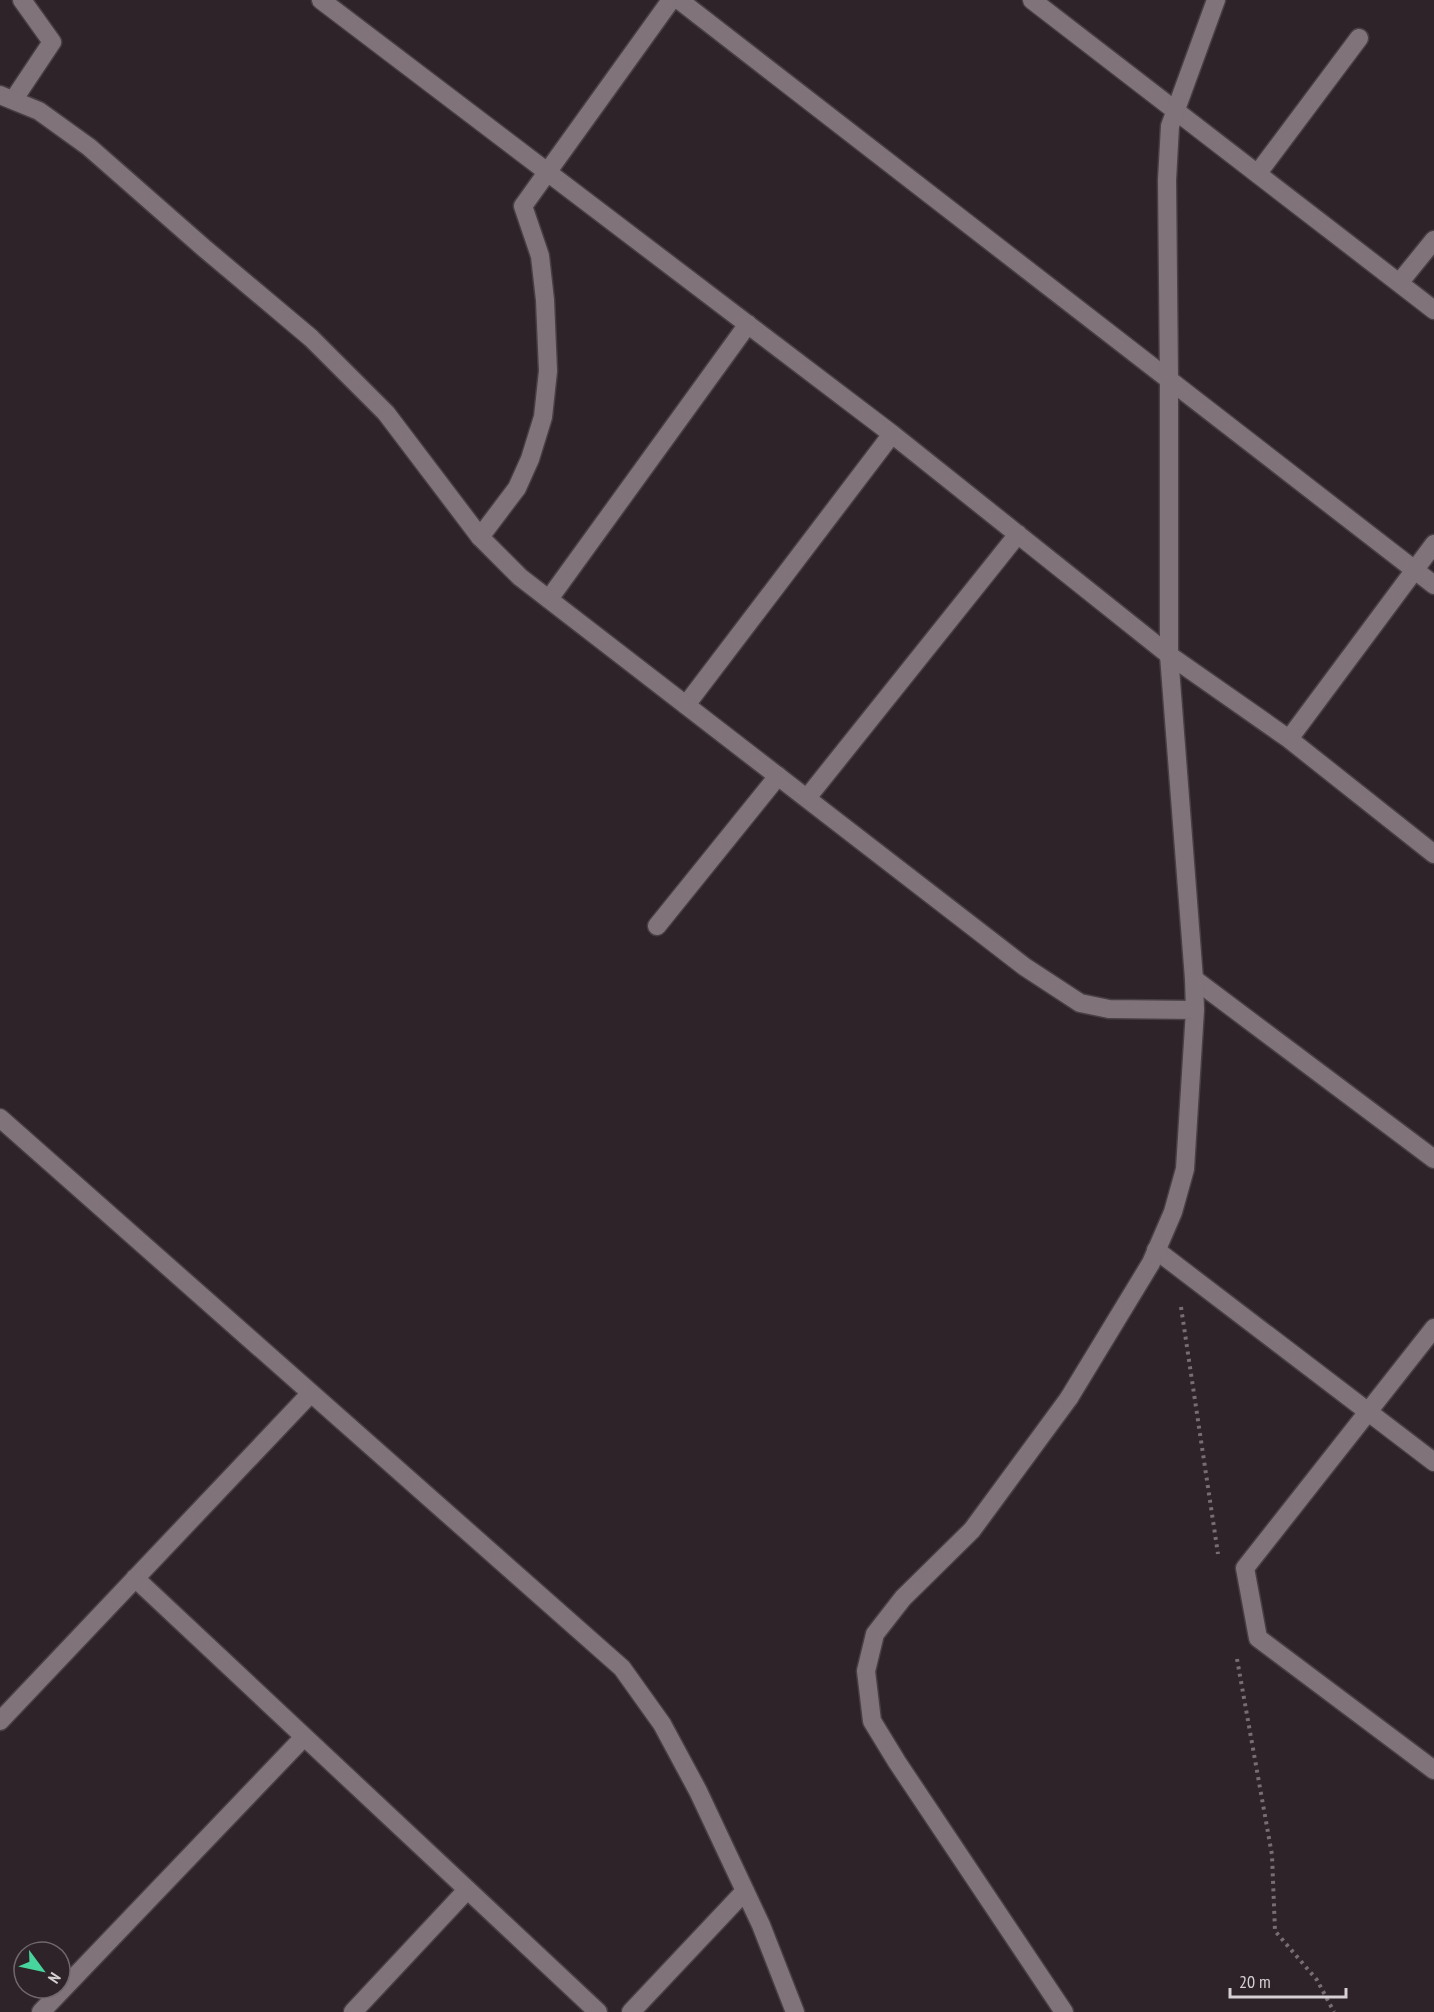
<svg xmlns="http://www.w3.org/2000/svg" width="1434" height="2012" font-family="'PT Sans Narrow',sans-serif">
<style>
.lines{fill:none;stroke-linecap:round;stroke-linejoin:round}
.street-casing{stroke:#473f43;stroke-width:21}
.secondary-casing{stroke:#473f43;stroke-width:21}
.path{stroke:#776e72;stroke-width:4;stroke-dasharray:3 4.5;stroke-linecap:butt}
.street{stroke:#807379;stroke-width:18}
.secondary{stroke:#807379;stroke-width:18}
</style>
<rect width="100%" height="100%" fill="#2d2328"/>
<g class="lines">
<!-- street casing -->
<g class="street-casing">
<path id="street" d="M321 0 892 434 1169 655 1289 739 1434 854
M679 0 1434 585
M1032 0 1434 310
M14 99 52 42 22 0
M1258 173 1359 38
M1399 283 1434 240
M480 537 517 488 530 459 543 417 548 371 545 300 540 256 523 206 671 0
M549 599 748 324
M686 705 892 434
M1289 739 1434 544
M807 798 1018 534
M657 926 778 776
M1194 979 1434 1159
M0 1118 622 1668 662 1724 698 1791 761 1925 795 2012
M1156 1250 1434 1462
M1434 1328 1245 1568 1258 1638 1434 1770
M135 1578 598 2012
M0 1721 311 1393
M41 2012 304 1737
M353 2012 467 1890
M631 2012 745 1891
M1064 2012 897 1762 872 1721 866 1671 875 1634 903 1598 972 1530 1069 1398"/>
</g>
<!-- secondary casing -->
<g class="secondary-casing">
<path id="secondary" d="M0 95 39 111 89 147 204 248 311 338 386 413 480 537 520 577 1025 967 1080 1003 1109 1009 1195 1010
M1069 1398 1151 1263 1173 1212 1185 1169 1195 1010 1194 979 1169 655V379L1167 180 1170 126 1216 0"/>
</g>
<!-- path -->
<path class="path" d="M1181 1307 1218 1554
M1237 1659 1272 1855 1275 1931 1317 1980 1334 2012"/>
<!-- street -->
<use href="#street" class="street"/>
<!-- secondary -->
<use href="#secondary" class="secondary"/>
</g>
<!-- north arrow -->
<g transform="translate(42 1970) rotate(123)"><circle r="28" fill="#2d2328" stroke="#71686c" stroke-width="1.5"/>
<path d="M0-4.5L10 22L0 15L-10 22Z" fill="#48d49d"/>
<text y="-9" font-size="16" font-weight="bold" text-anchor="middle" fill="#d7d0d3">N</text>
</g>
<!-- scale -->
<path d="M1230 1988v9h116v-9" fill="none" stroke="#d7d0d3" stroke-width="3"/>
<text x="1239" y="1988" font-size="18" fill="#d7d0d3" stroke="#2d2328" stroke-width="4.5" paint-order="stroke">20 m</text>
</svg>
